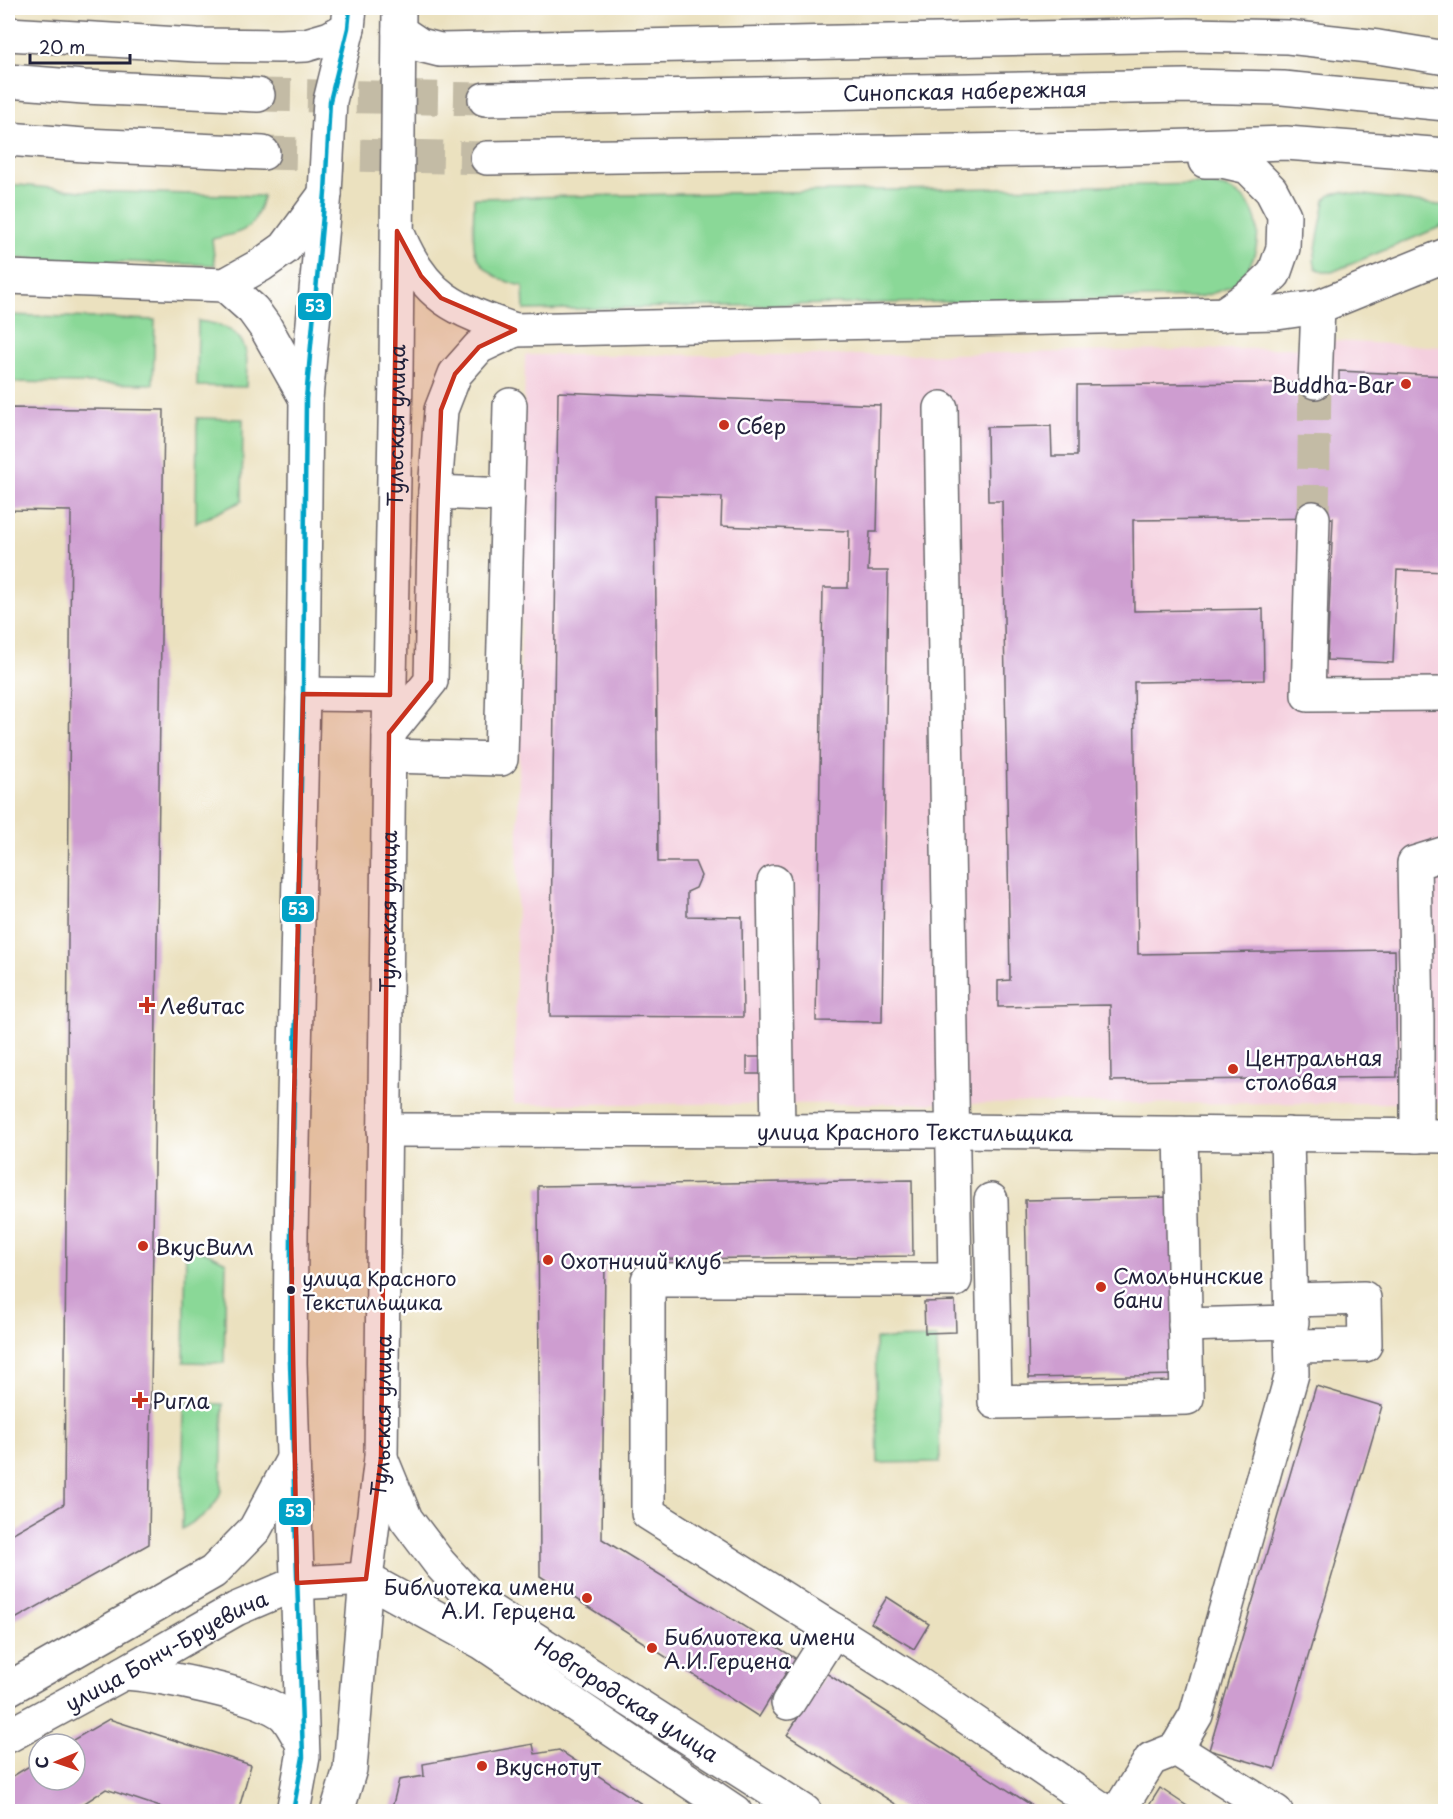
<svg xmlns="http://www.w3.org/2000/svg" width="1453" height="1819" font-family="'Playpen Sans',sans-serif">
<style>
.built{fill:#f4cfde}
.green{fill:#8ad897;stroke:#567d69;stroke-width:1.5}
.building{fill:#ce9dd0}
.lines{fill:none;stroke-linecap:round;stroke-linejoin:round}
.minor-tunnel{stroke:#c3bba5;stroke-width:33;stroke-dasharray:33 16;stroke-linecap:butt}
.major-tunnel{stroke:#c3bba5;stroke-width:33;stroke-dasharray:33 16;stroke-linecap:butt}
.minor-casing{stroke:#686569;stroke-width:36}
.major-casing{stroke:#686569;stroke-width:36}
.minor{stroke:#fff;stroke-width:33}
.major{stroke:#fff;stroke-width:33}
.bus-1-casing{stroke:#fff;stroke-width:9}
.bus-1{stroke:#02a2c7;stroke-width:4.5}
.marked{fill:#c8321e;fill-opacity:0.2;stroke:#c8321e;stroke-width:4.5;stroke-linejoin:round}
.poi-dot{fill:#c8321e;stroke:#fff;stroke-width:2}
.bus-dot{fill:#22223b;stroke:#fff;stroke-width:2}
.labels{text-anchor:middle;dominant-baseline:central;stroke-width:5;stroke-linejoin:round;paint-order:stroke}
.bus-label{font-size:20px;fill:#22223b;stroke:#fff;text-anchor:start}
.street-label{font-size:21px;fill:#22223b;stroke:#fff}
.poi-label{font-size:21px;fill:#22223b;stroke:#fff;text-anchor:start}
.line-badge{stroke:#fff;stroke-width:2}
.badge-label{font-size:16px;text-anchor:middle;font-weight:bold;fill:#fff}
</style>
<rect width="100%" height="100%" fill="#fff"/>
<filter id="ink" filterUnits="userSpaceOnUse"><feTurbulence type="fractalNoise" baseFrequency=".0167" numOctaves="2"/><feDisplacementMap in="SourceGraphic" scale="12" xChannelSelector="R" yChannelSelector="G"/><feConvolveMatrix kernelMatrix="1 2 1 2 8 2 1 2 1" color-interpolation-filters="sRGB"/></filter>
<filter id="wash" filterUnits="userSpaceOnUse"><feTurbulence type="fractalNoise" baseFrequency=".008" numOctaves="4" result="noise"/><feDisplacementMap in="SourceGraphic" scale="24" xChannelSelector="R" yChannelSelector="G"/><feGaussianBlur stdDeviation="1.35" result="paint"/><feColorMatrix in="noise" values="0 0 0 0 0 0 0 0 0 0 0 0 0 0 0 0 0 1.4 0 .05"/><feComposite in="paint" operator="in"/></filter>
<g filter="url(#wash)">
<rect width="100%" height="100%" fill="#ebe1bf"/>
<!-- built -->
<path class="built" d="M1335 341 1445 347V1103L514 1104 525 355H896L1296 348Z"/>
<!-- green -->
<path class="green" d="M8 184 82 191 263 196C255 231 244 232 212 239L215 265 8 258Z
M1203 184C1216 185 1227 187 1238 194 1267 214 1261 259 1238 281 1228 290 1212 293 1200 297L524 310 523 286C503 282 482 272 475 251 472 242 474 209 474 198Z
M1343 192 1445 206V225L1332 272H1323L1316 268 1314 260 1325 200C1330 193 1335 193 1343 192Z
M8 315 155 320 153 384 8 382Z
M198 321C218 323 242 330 246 353 248 364 246 376 246 387L197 386Z
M197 418 243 419 242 501 196 523Z
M186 1242 226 1262 224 1363 184 1362Z
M937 1338 940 1462 878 1463 875 1339Z
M184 1403 223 1404 221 1491C213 1513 201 1517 182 1529Z"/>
<g id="blocks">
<!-- building -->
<path class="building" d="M1339 371 1446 376V572L1397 570 1393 663 1327 660 1333 518 1133 520 1134 611 1263 609 1264 680 1134 682 1138 954 1395 950 1397 1077 1111 1081 1110 1005 998 1007V981L1010 980 1002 501H988L987 427 1051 426 1052 456H1077V385L1339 382Z
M558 392 880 405 877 532H870L868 571H888L882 1022 816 1021 823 588H848L849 531 721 526 722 497 655 495 658 862H695L701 876 696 888 687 892V916L742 917 743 1017 550 1016Z
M8 408 164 410 149 1544 8 1623V1536L64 1504 71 511 8 510Z
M747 1057H762V1074H747Z
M912 1180 913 1256 605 1260 602 1539 795 1658 759 1717 540 1576 538 1186Z
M1174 1197 1177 1375 1029 1378 1025 1200Z
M955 1301 956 1332 925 1333 924 1302Z
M1316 1386 1382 1406 1275 1769 1209 1750Z
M887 1597 929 1624 914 1649 871 1623Z
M826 1673 1042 1812H908L787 1735Z
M109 1719 251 1765 238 1812H165L166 1809 106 1789 71 1812H8V1779L39 1760V1780H75V1744H66Z
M533 1744 535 1754 559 1750 654 1812H391L399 1780 424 1776 423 1764Z
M1160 1788 1196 1812H1145Z"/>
</g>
</g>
<g filter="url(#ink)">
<use href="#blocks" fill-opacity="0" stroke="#686569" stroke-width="1.5"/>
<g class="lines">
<!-- minor-tunnel -->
<path class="minor-tunnel" d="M1313 518 1315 382"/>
<!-- major-tunnel -->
<path class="major-tunnel" d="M258 95 485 99
M263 153 487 158"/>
<!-- minor casing -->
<g class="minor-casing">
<g id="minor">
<path d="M1315 382 1318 307"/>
<path d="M941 408 955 1280H648V1513L908 1677 1106 1812"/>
<path d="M435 492 508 495"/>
<path d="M1313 518 1308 695 1446 694"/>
<path d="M389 756 501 759 510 405"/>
<path d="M774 882 778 1130"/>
<path id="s1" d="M384 1130 953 1131 1446 1136"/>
<path d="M1417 1136V1020L1414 863 1446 853"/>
<path d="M991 1200 995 1402 1187 1398 1181 1133"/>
<path d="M1292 1300 1364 1298 1365 1345 1293 1346"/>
<path d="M1185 1325 1292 1322"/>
<path id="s2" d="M381 1458 406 1519 440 1564 472 1599 805 1812"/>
<path d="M366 1579 483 1643 735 1812"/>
<path d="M124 1673C155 1674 266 1695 286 1717 292 1724 296 1733 301 1741"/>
<path d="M8 1689 213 1572 255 1529 293 1459"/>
<path d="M788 1703 834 1630"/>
<path id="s3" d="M8 1736 124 1673 236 1609 297 1583"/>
<path d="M1176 1749 1196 1715 1292 1374 1287 1134"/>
<path d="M1118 1812 1151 1759 1176 1749 1276 1812"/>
</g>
</g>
<!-- major casing -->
<g class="major-casing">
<g id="major">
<path d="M399 31 420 45 440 50 1188 35 1288 37 1378 47 1446 58"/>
<path d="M8 34 197 45 279 46 306 45 330 38 348 28"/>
<path d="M8 81 84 87 258 95"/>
<path id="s4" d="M485 99 1186 86 1283 88 1446 104"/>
<path d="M8 139 84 145 263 153"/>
<path d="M487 158 1095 149 1286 143 1446 155"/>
<path d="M1205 161H1222L1248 167 1271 190 1284 215 1283 248 1274 274 1255 292 1222 315"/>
<path d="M399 236C425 298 455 309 515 330L1277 313 1318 307 1446 255"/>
<path d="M8 277 225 285 261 265 285 248 325 194"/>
<path d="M225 285 253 310 266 328 306 399"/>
<path d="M303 694 390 695"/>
<path d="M389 733 431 681 435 492 441 410 455 374 479 347 515 330"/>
<path d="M297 1583 366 1579"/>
<path d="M293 1812 303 1757 290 1363 291 1234 303 694 306 399 325 193 330 101 348 28 350 8"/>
<path id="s5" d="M337 1812 350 1769 366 1579 381 1458 389 733 396 374 399 8"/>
</g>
</g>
<!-- minor -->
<use href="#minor" class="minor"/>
<!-- major -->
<use href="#major" class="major"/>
<!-- bus-1 casing -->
<g class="bus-1-casing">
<path id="bus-1" d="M293 1812 303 1757 290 1363 291 1234 303 694 306 399 325 193 330 101 348 28 350 8"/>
</g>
<!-- bus-1 -->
<use href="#bus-1" class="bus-1"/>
</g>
</g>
<!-- marked area -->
<path class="marked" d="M397 231 421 276 441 298 515 330 479 347 455 374 441 410 431 681 389 733 381 1458 366 1579 297 1583 291 1234 303 694 390 695Z"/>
<!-- markers -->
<g class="poi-dot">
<circle cx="1406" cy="384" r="6"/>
<circle cx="724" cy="425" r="6"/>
<path d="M144 996h6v6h6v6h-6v6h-6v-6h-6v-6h6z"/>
<circle cx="1233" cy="1069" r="6"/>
<circle cx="143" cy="1246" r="6"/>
<circle cx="548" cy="1260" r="6"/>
<circle cx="1101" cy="1287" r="6"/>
<path d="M137 1391h6v6h6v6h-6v6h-6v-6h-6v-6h6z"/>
<circle cx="587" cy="1598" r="6"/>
<circle cx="652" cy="1648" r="6"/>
<circle cx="482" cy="1766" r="6"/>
</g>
<circle class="bus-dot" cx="291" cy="1290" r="5"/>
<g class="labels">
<!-- bus labels -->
<g class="bus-label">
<text x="302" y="1278">улица Красного<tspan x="302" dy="24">Текстильщика</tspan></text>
</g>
<!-- street labels -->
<g class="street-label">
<text stroke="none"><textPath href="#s4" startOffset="480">Синопская набережная</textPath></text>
<text stroke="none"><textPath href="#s5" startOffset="1390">Тульская улица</textPath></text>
<text stroke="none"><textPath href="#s5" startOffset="904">Тульская улица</textPath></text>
<text stroke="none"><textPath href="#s1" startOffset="531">улица Красного Текстильщика</textPath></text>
<text stroke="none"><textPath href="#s5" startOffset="400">Тульская улица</textPath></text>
<text stroke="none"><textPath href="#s3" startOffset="180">улица Бонч-Бруевича</textPath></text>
<text stroke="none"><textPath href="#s2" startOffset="354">Новгородская улица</textPath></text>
</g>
<!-- poi labels -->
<g class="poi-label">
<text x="1394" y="384" text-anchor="end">Buddha-Bar</text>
<text x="736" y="425">Сбер</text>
<text x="160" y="1005">Левитас</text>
<text x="1245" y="1057">Центральная<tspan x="1245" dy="24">столовая</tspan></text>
<text x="155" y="1246">ВкусВилл</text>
<text x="560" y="1260">Охотничий клуб</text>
<text x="1113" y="1275">Смольнинские<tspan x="1113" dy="24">бани</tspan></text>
<text x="152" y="1400">Ригла</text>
<text x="575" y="1586" text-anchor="end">Библиотека имени<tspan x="575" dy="24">А.И. Герцена</tspan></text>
<text x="664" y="1636">Библиотека имени<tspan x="664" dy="24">А.И.Герцена</tspan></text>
<text x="494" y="1766">Вкуснотут</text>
</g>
</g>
<g class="line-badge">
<rect x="297" y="292" width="35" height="29" rx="6" fill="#02a2c7"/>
<rect x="281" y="895" width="34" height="28" rx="6" fill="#02a2c7"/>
<rect x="278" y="1497" width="34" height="29" rx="6" fill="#02a2c7"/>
</g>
<g class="badge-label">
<text x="315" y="312">53</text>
<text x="298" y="915">53</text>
<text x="295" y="1517">53</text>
</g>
<!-- margin -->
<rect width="1453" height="1819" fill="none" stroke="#fff" stroke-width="30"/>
<!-- north arrow -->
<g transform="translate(57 1762) rotate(268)"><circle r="28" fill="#ffffff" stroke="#a7a7b1" stroke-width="1.5"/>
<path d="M0-4.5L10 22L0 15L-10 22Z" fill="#c8321e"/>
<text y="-9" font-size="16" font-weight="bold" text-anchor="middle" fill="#22223b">С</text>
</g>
<!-- scale -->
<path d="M30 54v9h100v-9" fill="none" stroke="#22223b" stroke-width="3"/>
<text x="39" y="54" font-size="18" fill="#22223b" stroke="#ffffff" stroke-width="4.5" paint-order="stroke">20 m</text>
</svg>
